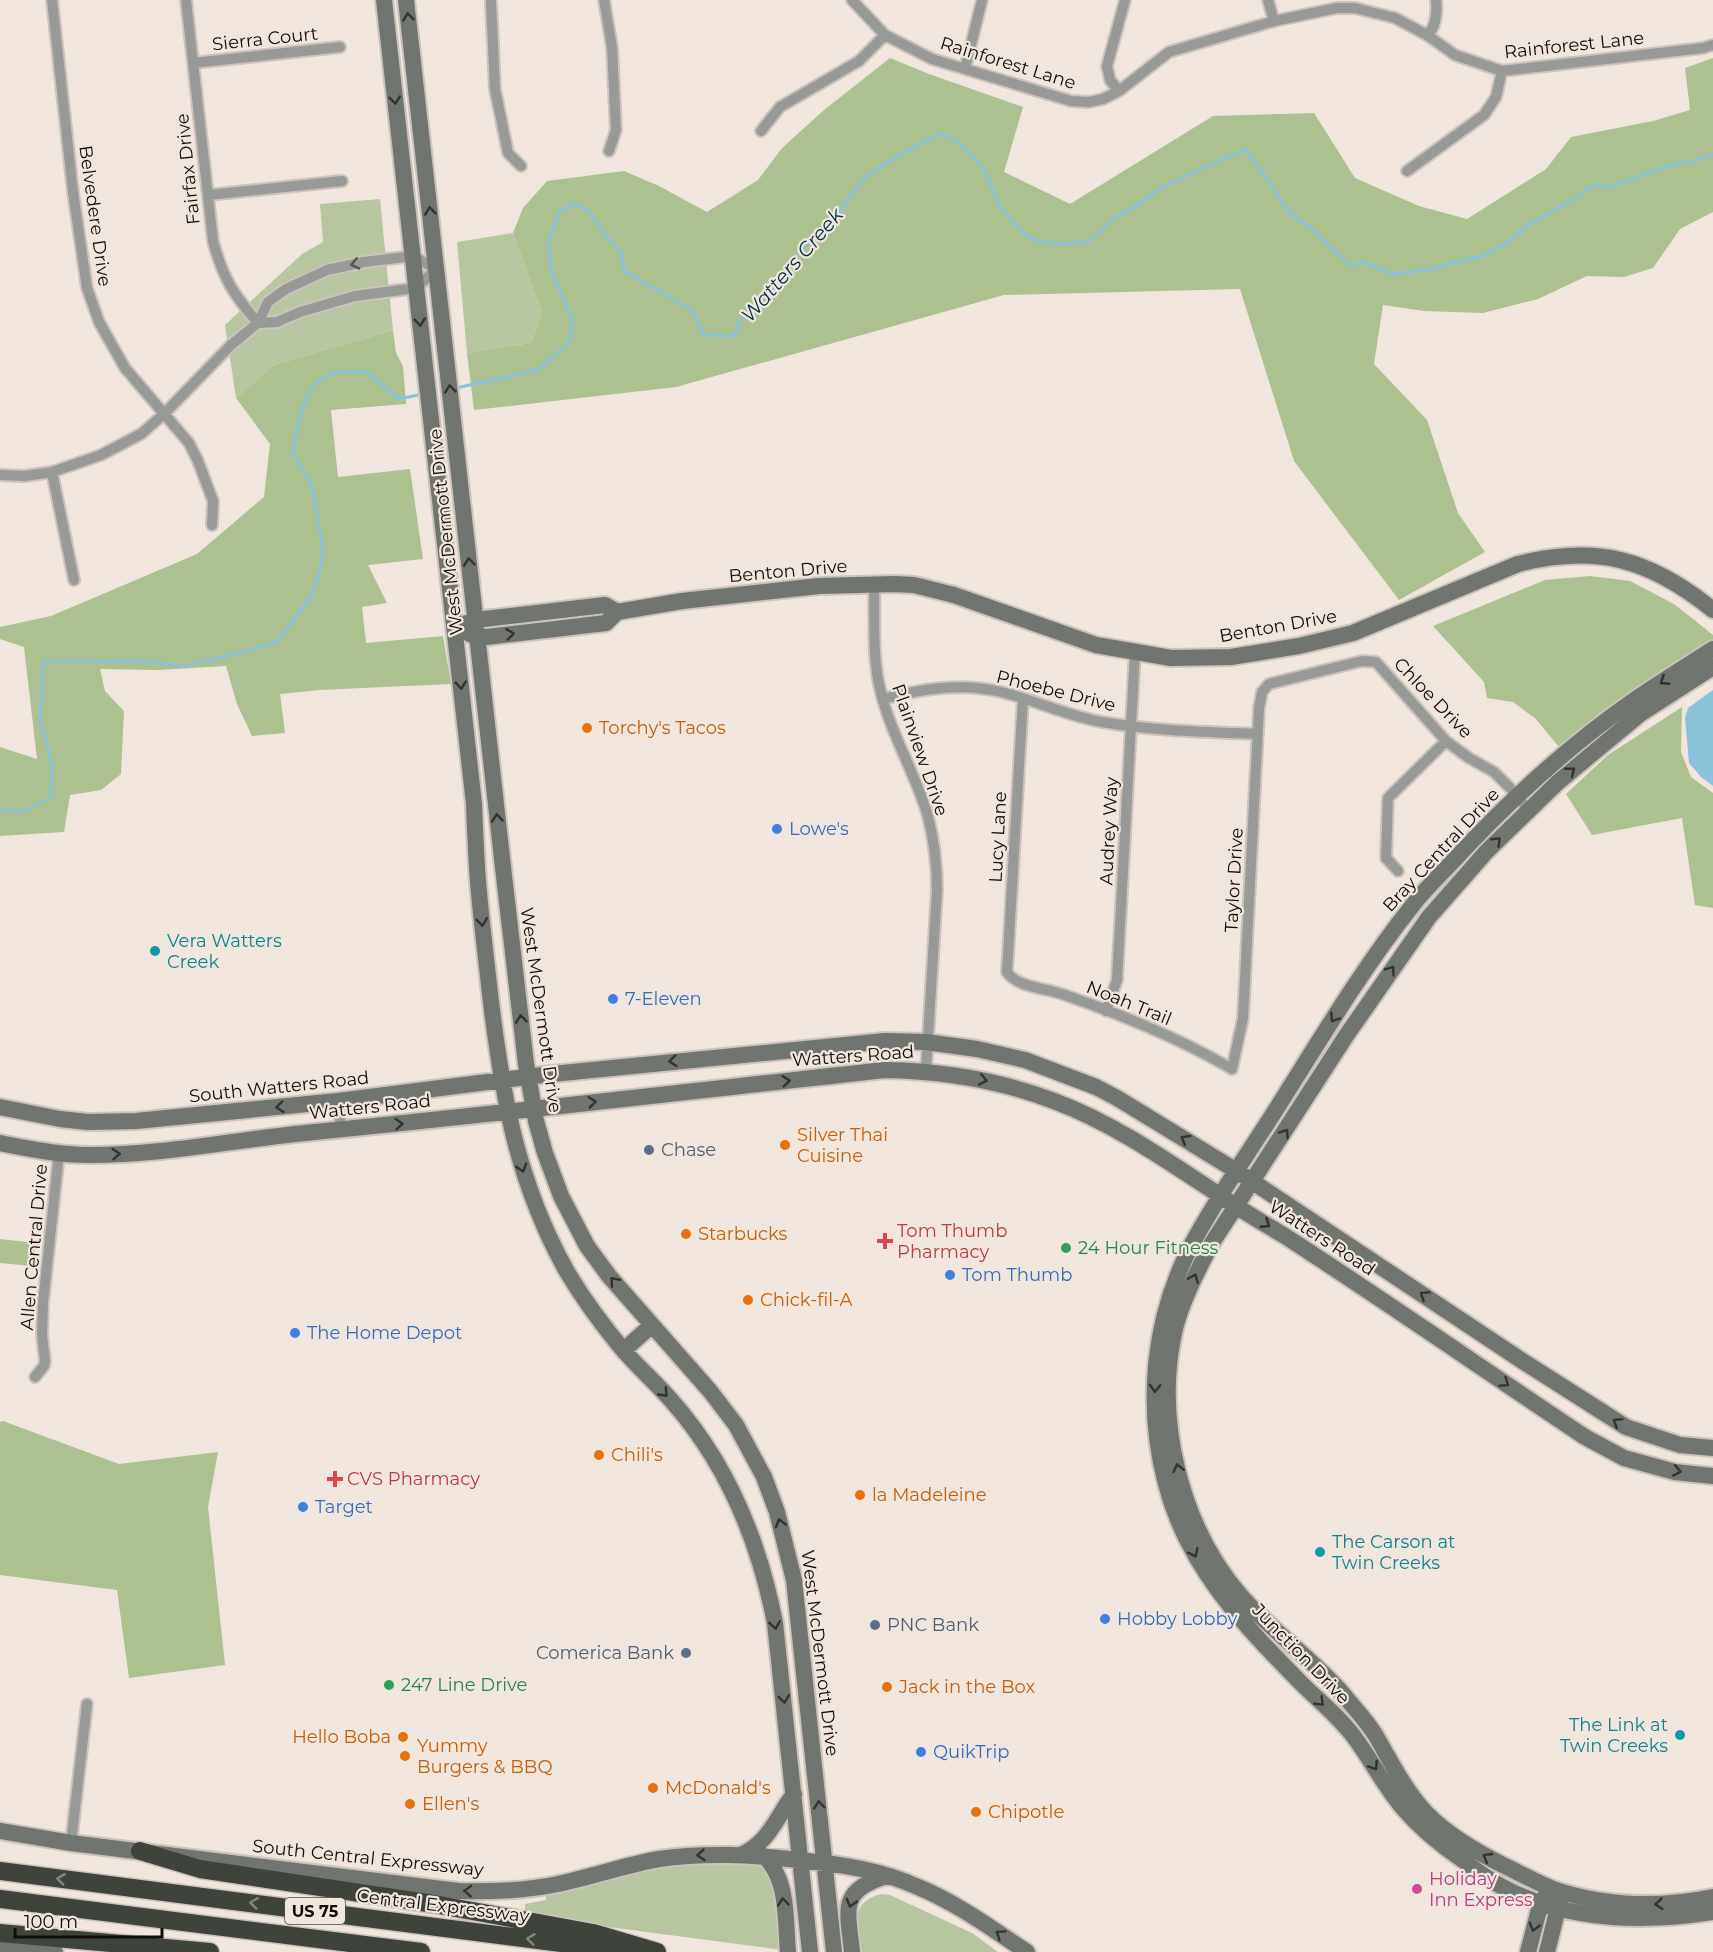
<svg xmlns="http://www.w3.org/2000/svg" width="1713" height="1952" font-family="Montserrat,sans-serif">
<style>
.green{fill:#b7c6a1}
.forest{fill:#acc090}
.water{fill:#8ac2dc}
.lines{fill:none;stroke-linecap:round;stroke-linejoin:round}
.stream{stroke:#8ac2dc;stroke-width:3}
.street-casing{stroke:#ccc3bc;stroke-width:14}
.secondary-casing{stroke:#ccc3bc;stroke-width:20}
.highway-casing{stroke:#ccc3bc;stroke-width:21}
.street{stroke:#979a96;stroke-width:10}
.secondary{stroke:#70756f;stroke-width:16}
.highway{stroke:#3e443c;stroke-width:18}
.oneway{stroke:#32322e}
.oneway2{stroke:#545450}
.oneway3{stroke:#85857d}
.food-dot{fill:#e8710a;stroke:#f0e6de;stroke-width:2}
.shop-dot{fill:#3f7fe0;stroke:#f0e6de;stroke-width:2}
.culture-dot{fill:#0f9aa8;stroke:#f0e6de;stroke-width:2}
.service-dot{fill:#5c6f8a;stroke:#f0e6de;stroke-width:2}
.health-dot{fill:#e0444e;stroke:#f0e6de;stroke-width:2}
.leisure-dot{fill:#2e9e5b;stroke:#f0e6de;stroke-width:2}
.hotel-dot{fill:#d1479c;stroke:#f0e6de;stroke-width:2}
.labels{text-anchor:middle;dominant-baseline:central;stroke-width:4.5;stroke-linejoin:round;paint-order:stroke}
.shield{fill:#f0e6de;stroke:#544f4a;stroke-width:1.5}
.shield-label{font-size:16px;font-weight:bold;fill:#110e0b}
.street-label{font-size:18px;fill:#110e0b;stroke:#f0e6de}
.food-label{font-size:18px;fill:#c56008;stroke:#f0e6de;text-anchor:start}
.shop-label{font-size:18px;fill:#366cbe;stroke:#f0e6de;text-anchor:start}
.culture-label{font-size:18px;fill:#0d838f;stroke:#f0e6de;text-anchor:start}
.service-label{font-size:18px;fill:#4e5e75;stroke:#f0e6de;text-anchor:start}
.health-label{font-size:18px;fill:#be3a42;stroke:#f0e6de;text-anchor:start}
.leisure-label{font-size:18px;fill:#27864d;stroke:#f0e6de;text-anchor:start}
.hotel-label{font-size:18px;fill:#b23c85;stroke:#f0e6de;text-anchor:start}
.water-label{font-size:20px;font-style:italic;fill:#003244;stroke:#f0e6de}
</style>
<rect width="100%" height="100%" fill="#f0e6de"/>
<!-- green -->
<path class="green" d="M380 199 393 330 274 365 236 398 225 325 302 254 323 242 320 204Z
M513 233 542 313 531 343 467 353 457 242Z
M689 1861 760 1864 773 1872 783 1950 525 1916V1904L546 1900V1893L630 1871Z
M881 1894 890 1895 972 1933 998 1952H859C856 1927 849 1902 881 1894Z"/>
<!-- forest -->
<path class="forest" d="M890 58 929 74 1023 107 1004 172 1070 204 1213 116 1314 113 1355 178 1419 206 1467 219 1546 169 1571 137 1653 121 1690 110 1685 68 1713 58V212L1680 229 1653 268 1624 277 1587 276 1538 299 1483 313 1424 311 1383 305 1374 364 1427 420 1458 513 1485 552 1399 600 1294 461 1240 289 1004 295 676 387 474 410 467 353 531 343 542 313 513 233 523 208 547 181 624 171 659 186 707 212 758 180 782 148 824 110Z
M393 330 396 353 403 366 406 404 331 410 338 477 410 469 423 559 368 565 387 603 362 607 366 643 443 636 451 684 319 690 280 694 285 733 252 736 237 704 226 666 158 670 100 669 105 691 124 711 121 774 101 790 70 795 64 832 0 836V747L37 759 24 647 0 639V627L51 616 197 554 264 497 270 444 236 398 274 365Z
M1590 576 1630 581 1674 604 1713 635V640L1710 645 1598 717 1559 747 1536 719 1513 702 1487 698 1484 682 1433 626 1545 580Z
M1682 707 1681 752 1691 777 1713 793V908L1695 905 1682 818 1592 835 1566 794 1608 755Z
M0 1239 36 1243 32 1266 0 1263Z
M3 1421 119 1464 218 1452 208 1507 225 1665 129 1678 117 1590 0 1575V1422Z"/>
<!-- water -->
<path class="water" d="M1713 690V786L1701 777 1689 763 1685 718 1688 708Z"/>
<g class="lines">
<!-- stream -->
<path class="stream" d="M456 388 538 370 569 343 573 320 553 275 548 243 559 212 574 203 591 213 605 235 621 252 624 271 692 310 704 335 734 336 742 318 787 271 813 236 834 221 850 196 864 178 894 159 939 133 960 143 982 166 1001 208 1023 233 1037 241 1055 244 1088 242 1112 220 1138 205 1160 188 1245 149 1273 187 1290 214 1310 227 1350 266 1365 263 1393 274 1433 269 1449 263 1484 256 1505 244 1530 224 1580 195 1592 185 1610 187 1673 164 1694 161 1713 154
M0 809 23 811 51 798 52 763 40 719 44 661H144L181 666 219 658 277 642 310 598 319 575 323 549 312 484 293 454C297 429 302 381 333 373 343 371 356 372 366 372L399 399 423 394"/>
<!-- street casing -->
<g class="street-casing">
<path id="street" d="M52 0 73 192 87 288 99 322 125 368 189 443 198 461 213 501 212 525
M186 0 213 241C223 278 233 294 258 323
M604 0 612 47 616 130 609 151
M852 0 885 35 932 59 1071 101 1089 102 1103 99 1119 91 1169 52 1274 21 1337 8H1355L1395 18 1427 35 1455 55 1502 71 1703 48 1713 45
M1268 0 1274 21
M491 2 495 89 508 153 521 166
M1427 35C1437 27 1437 12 1436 0
M193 63 340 47
M965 69 982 0
M1119 91 1110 80 1107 66 1125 0
M761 131 780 107 859 61 885 35
M1407 171 1484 115 1496 97 1502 71
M208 195 342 181
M52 472 74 580
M0 475 25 476 52 472 101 455 141 434 164 414 231 345 258 323 268 302 286 289 327 270 364 262 413 256 436 269 416 288 355 296 300 312 277 322 258 323
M874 584C875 619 872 655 880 689 890 732 914 771 927 813 934 838 937 864 937 890L926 1071
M1023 698 1007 972C1016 987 1045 988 1062 994 1120 1014 1179 1038 1232 1069L1243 1018 1259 708 1262 692 1269 684 1362 661 1376 662 1446 741 1469 758 1494 772 1518 796 1528 811
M883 699C921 689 962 682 1001 692 1035 700 1067 716 1102 722 1154 731 1206 732 1258 734
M1398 871 1386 858 1388 798 1446 741
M1106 1011 1117 980 1135 652
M338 1101 341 1130
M35 1377 44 1366 45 1361 42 1335 43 1303 58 1163 57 1152
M71 1843 87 1704"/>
</g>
<!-- secondary casing -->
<g class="secondary-casing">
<path id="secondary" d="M384 0 474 804C475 830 476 856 478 881 481 919 486 956 490 994 502 1094 516 1180 566 1270 583 1299 603 1326 624 1351 639 1368 656 1383 671 1400 727 1463 759 1541 775 1623L810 1952
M406 0 504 876 526 1064 536 1121 545 1153 561 1196 587 1246 609 1276 710 1391 736 1425 764 1477 777 1512 794 1580 834 1952
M465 624 475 620 605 605 617 612
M468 633 478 638 606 623 617 612 682 601 819 586 895 584 914 585 954 595 1096 645 1171 658 1231 657 1299 646 1353 633 1518 564C1597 544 1650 559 1713 610
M1713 649C1685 667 1657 684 1630 703 1566 748 1508 802 1455 859 1441 874 1425 889 1412 906 1362 969 1320 1040 1277 1108 1248 1154 1216 1198 1191 1246 1153 1319 1145 1405 1166 1484 1187 1566 1243 1624 1301 1683 1319 1701 1342 1719 1357 1741 1373 1763 1385 1787 1403 1808 1421 1829 1442 1846 1464 1861 1478 1872 1494 1883 1510 1891 1574 1921 1644 1923 1713 1912
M1713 667 1640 714 1557 783 1487 851 1429 917 1346 1036 1212 1243C1198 1269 1180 1304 1174 1333 1155 1422 1181 1526 1240 1595 1271 1631 1312 1658 1343 1694 1354 1708 1367 1721 1376 1736 1391 1762 1406 1792 1427 1814 1450 1837 1480 1854 1509 1868 1523 1875 1538 1883 1553 1889 1606 1907 1659 1908 1713 1897
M0 1107 60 1119 88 1122 136 1121 338 1101 542 1075 885 1041 926 1042 977 1049 1025 1060 1096 1087 1117 1098 1235 1170 1524 1362 1626 1427 1680 1445 1713 1448
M0 1143C29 1149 60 1155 90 1155 162 1155 234 1140 305 1133 499 1114 692 1091 885 1070 944 1071 999 1080 1054 1101 1113 1123 1166 1160 1219 1195 1241 1210 1265 1224 1288 1238 1388 1303 1486 1371 1585 1437L1624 1458 1675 1472 1713 1476
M624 1350 652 1325
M0 1831 71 1843 458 1891C491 1892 525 1891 558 1884 592 1877 625 1865 659 1859 707 1852 752 1855 799 1860 839 1864 881 1870 918 1887 957 1903 992 1929 1027 1952
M743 1854C770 1841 777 1816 794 1794
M764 1856C789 1880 785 1920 788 1952
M0 1946 55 1952
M852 1952C848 1910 838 1891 886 1876
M1528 1952 1541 1902 1547 1894
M1547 1952 1558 1908V1897"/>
</g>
<!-- highway casing -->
<g class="highway-casing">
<path id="highway" d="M140 1851 200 1869 434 1904 593 1933 657 1952
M0 1871 631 1952
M0 1899 421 1952
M0 1933 210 1952"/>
</g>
<!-- street -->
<use href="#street" class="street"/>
<!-- secondary -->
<use href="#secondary" class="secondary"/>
<!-- highway -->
<use href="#highway" class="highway"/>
</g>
<!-- one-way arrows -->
<defs><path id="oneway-chevron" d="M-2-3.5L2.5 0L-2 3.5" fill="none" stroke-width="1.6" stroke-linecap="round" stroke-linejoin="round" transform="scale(1.5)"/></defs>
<g class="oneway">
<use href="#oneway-chevron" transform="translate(408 17) rotate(-96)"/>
<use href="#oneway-chevron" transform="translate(395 100) rotate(84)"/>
<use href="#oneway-chevron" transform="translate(430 211) rotate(-96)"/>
<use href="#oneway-chevron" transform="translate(420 322) rotate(84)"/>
<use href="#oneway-chevron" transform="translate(450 389) rotate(-96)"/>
<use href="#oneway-chevron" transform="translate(469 562) rotate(-96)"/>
<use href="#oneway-chevron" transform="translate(510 634) rotate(-7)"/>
<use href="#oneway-chevron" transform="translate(1664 681) rotate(147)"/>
<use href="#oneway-chevron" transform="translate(461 685) rotate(84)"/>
<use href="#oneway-chevron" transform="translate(1571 771) rotate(-39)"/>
<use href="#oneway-chevron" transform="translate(497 818) rotate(-96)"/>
<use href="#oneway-chevron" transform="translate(1497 841) rotate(-44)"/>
<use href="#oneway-chevron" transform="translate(482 922) rotate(83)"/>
<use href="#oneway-chevron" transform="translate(1391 970) rotate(-55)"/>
<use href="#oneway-chevron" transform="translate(1334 1018) rotate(124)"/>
<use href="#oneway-chevron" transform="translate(521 1019) rotate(-97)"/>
<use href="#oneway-chevron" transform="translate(673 1061) rotate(174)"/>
<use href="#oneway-chevron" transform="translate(983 1080) rotate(12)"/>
<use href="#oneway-chevron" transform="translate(786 1081) rotate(-6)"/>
<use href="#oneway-chevron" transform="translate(592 1102) rotate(-6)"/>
<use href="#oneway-chevron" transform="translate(280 1107) rotate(174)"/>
<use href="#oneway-chevron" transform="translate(399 1124) rotate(-5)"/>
<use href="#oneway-chevron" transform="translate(1285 1133) rotate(-56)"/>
<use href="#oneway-chevron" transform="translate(1185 1139) rotate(-149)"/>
<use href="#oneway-chevron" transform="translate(116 1154) rotate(-4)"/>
<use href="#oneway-chevron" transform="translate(522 1168) rotate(73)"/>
<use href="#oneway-chevron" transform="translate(1266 1224) rotate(33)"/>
<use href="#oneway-chevron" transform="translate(1194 1278) rotate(-67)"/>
<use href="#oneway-chevron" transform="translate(614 1281) rotate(-131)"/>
<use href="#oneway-chevron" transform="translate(1424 1295) rotate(-146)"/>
<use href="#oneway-chevron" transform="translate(1505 1383) rotate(34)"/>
<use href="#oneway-chevron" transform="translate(1155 1388) rotate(92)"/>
<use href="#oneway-chevron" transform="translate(664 1393) rotate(46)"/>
<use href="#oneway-chevron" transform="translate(1617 1422) rotate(-148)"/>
<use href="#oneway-chevron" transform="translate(1178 1468) rotate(-103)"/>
<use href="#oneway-chevron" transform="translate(1677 1471) rotate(11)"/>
<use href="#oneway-chevron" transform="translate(780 1523) rotate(-106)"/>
<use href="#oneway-chevron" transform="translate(1194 1553) rotate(63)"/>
<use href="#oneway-chevron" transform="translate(775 1625) rotate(81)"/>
<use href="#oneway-chevron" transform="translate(784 1699) rotate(83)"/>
<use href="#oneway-chevron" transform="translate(1320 1702) rotate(45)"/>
<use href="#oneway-chevron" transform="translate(1374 1766) rotate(57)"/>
<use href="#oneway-chevron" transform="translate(819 1805) rotate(-96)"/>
<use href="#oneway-chevron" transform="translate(701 1855) rotate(175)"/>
<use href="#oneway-chevron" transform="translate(1487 1857) rotate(-150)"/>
<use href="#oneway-chevron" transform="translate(468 1891) rotate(-178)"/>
<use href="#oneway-chevron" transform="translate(783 1902) rotate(-96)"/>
<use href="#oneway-chevron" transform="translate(851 1903) rotate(105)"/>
<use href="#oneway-chevron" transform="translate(1659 1904) rotate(175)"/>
<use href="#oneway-chevron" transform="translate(1534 1927) rotate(105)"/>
<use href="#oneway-chevron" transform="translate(1000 1934) rotate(-146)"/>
</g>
<use class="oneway2" href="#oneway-chevron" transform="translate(355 264) rotate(167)"/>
<g class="oneway3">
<use href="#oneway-chevron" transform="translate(61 1879) rotate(-173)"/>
<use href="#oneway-chevron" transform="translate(254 1903) rotate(-173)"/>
<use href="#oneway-chevron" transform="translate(531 1939) rotate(-173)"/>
</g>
<!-- markers -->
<g class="food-dot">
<circle cx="587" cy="728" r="6"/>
<circle cx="785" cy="1145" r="6"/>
<circle cx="686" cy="1234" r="6"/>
<circle cx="748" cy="1300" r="6"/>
<circle cx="599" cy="1455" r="6"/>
<circle cx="860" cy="1495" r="6"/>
<circle cx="887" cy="1687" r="6"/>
<circle cx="403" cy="1737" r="6"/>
<circle cx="405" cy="1756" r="6"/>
<circle cx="653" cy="1788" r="6"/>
<circle cx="410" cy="1804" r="6"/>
<circle cx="976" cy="1812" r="6"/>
</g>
<g class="shop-dot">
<circle cx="777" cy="829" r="6"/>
<circle cx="613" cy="999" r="6"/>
<circle cx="950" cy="1275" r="6"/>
<circle cx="295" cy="1333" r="6"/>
<circle cx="303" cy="1507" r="6"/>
<circle cx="1105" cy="1619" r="6"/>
<circle cx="921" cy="1752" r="6"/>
</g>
<g class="culture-dot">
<circle cx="155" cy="951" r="6"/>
<circle cx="1320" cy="1552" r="6"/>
<circle cx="1680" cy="1735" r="6"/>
</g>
<g class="service-dot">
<circle cx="649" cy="1150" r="6"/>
<circle cx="875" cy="1625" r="6"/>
<circle cx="686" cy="1653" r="6"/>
</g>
<g class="health-dot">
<path d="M882 1232h6v6h6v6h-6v6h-6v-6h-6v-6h6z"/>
<path d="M332 1470h6v6h6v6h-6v6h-6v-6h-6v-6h6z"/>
</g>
<g class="leisure-dot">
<circle cx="1066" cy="1248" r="6"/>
<circle cx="389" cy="1685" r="6"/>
</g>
<circle class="hotel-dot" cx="1417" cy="1889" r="6"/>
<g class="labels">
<!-- shield labels -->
<rect class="shield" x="285" y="1898" width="60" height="26" rx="4.5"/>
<g class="shield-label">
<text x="315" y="1911">US 75</text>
</g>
<!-- street labels -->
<g class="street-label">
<text transform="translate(265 39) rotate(-6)">Sierra Court</text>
<text transform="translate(1574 45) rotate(-6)">Rainforest Lane</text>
<text transform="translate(1008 63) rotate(17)">Rainforest Lane</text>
<text transform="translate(188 169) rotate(-96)">Fairfax Drive</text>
<text transform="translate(95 216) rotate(82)">Belvedere Drive</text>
<text transform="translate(446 532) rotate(-96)">West McDermott Drive</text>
<text transform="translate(788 571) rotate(-5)">Benton Drive</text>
<text transform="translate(1278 626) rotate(-10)">Benton Drive</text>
<text transform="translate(1056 691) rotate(14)">Phoebe Drive</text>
<text transform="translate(1433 698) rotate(46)">Chloe Drive</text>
<text transform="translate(920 750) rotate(71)">Plainview Drive</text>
<text transform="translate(1109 831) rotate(-87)">Audrey Way</text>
<text transform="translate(998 837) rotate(-87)">Lucy Lane</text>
<text transform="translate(1441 850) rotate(-47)">Bray Central Drive</text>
<text transform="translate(1234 880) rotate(-87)">Taylor Drive</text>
<text transform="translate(1129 1003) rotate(22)">Noah Trail</text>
<text transform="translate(541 1010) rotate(82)">West McDermott Drive</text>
<text transform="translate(853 1056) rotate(-4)">Watters Road</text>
<text transform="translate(279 1087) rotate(-6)">South Watters Road</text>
<text transform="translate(370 1107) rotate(-6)">Watters Road</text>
<text transform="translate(1322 1238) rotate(33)">Watters Road</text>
<text transform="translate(34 1247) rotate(-85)">Allen Central Drive</text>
<text transform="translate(820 1653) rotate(83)">West McDermott Drive</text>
<text transform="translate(1301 1654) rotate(46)">Junction Drive</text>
<text transform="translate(368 1858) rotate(6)">South Central Expressway</text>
<text transform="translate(443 1906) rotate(7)">Central Expressway</text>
</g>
<!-- food labels -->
<g class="food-label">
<text x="599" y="728">Torchy's Tacos</text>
<text x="797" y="1135">Silver Thai<tspan x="797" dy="21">Cuisine</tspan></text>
<text x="698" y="1234">Starbucks</text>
<text x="760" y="1300">Chick-fil-A</text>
<text x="611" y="1455">Chili's</text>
<text x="872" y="1495">la Madeleine</text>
<text x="899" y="1687">Jack in the Box</text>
<text x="391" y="1737" text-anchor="end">Hello Boba</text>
<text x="417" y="1746">Yummy<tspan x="417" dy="21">Burgers &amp; BBQ</tspan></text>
<text x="665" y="1788">McDonald's</text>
<text x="422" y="1804">Ellen's</text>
<text x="988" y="1812">Chipotle</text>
</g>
<!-- shop labels -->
<g class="shop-label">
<text x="789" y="829">Lowe's</text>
<text x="625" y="999">7-Eleven</text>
<text x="962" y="1275">Tom Thumb</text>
<text x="307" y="1333">The Home Depot</text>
<text x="315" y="1507">Target</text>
<text x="1117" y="1619">Hobby Lobby</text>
<text x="933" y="1752">QuikTrip</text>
</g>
<!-- culture labels -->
<g class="culture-label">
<text x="167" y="941">Vera Watters<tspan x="167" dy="21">Creek</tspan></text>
<text x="1332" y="1542">The Carson at<tspan x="1332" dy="21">Twin Creeks</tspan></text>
<text x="1668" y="1725" text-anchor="end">The Link at<tspan x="1668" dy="21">Twin Creeks</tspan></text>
</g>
<!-- service labels -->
<g class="service-label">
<text x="661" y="1150">Chase</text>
<text x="887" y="1625">PNC Bank</text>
<text x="674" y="1653" text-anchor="end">Comerica Bank</text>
</g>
<!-- health labels -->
<g class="health-label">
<text x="897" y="1231">Tom Thumb<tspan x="897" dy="21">Pharmacy</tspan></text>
<text x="347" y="1479">CVS Pharmacy</text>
</g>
<!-- leisure labels -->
<g class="leisure-label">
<text x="1078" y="1248">24 Hour Fitness</text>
<text x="401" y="1685">247 Line Drive</text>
</g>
<!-- hotel labels -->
<g class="hotel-label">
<text x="1429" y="1879">Holiday<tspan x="1429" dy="21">Inn Express</tspan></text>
</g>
<!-- water labels -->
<g class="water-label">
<text transform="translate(792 265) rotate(-49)">Watters Creek</text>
</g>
</g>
<!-- scale -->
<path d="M15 1928v9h147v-9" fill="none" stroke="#110e0b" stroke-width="3"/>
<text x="24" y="1928" font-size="18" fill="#110e0b" stroke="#f0e6de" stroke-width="4.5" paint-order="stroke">100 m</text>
</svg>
